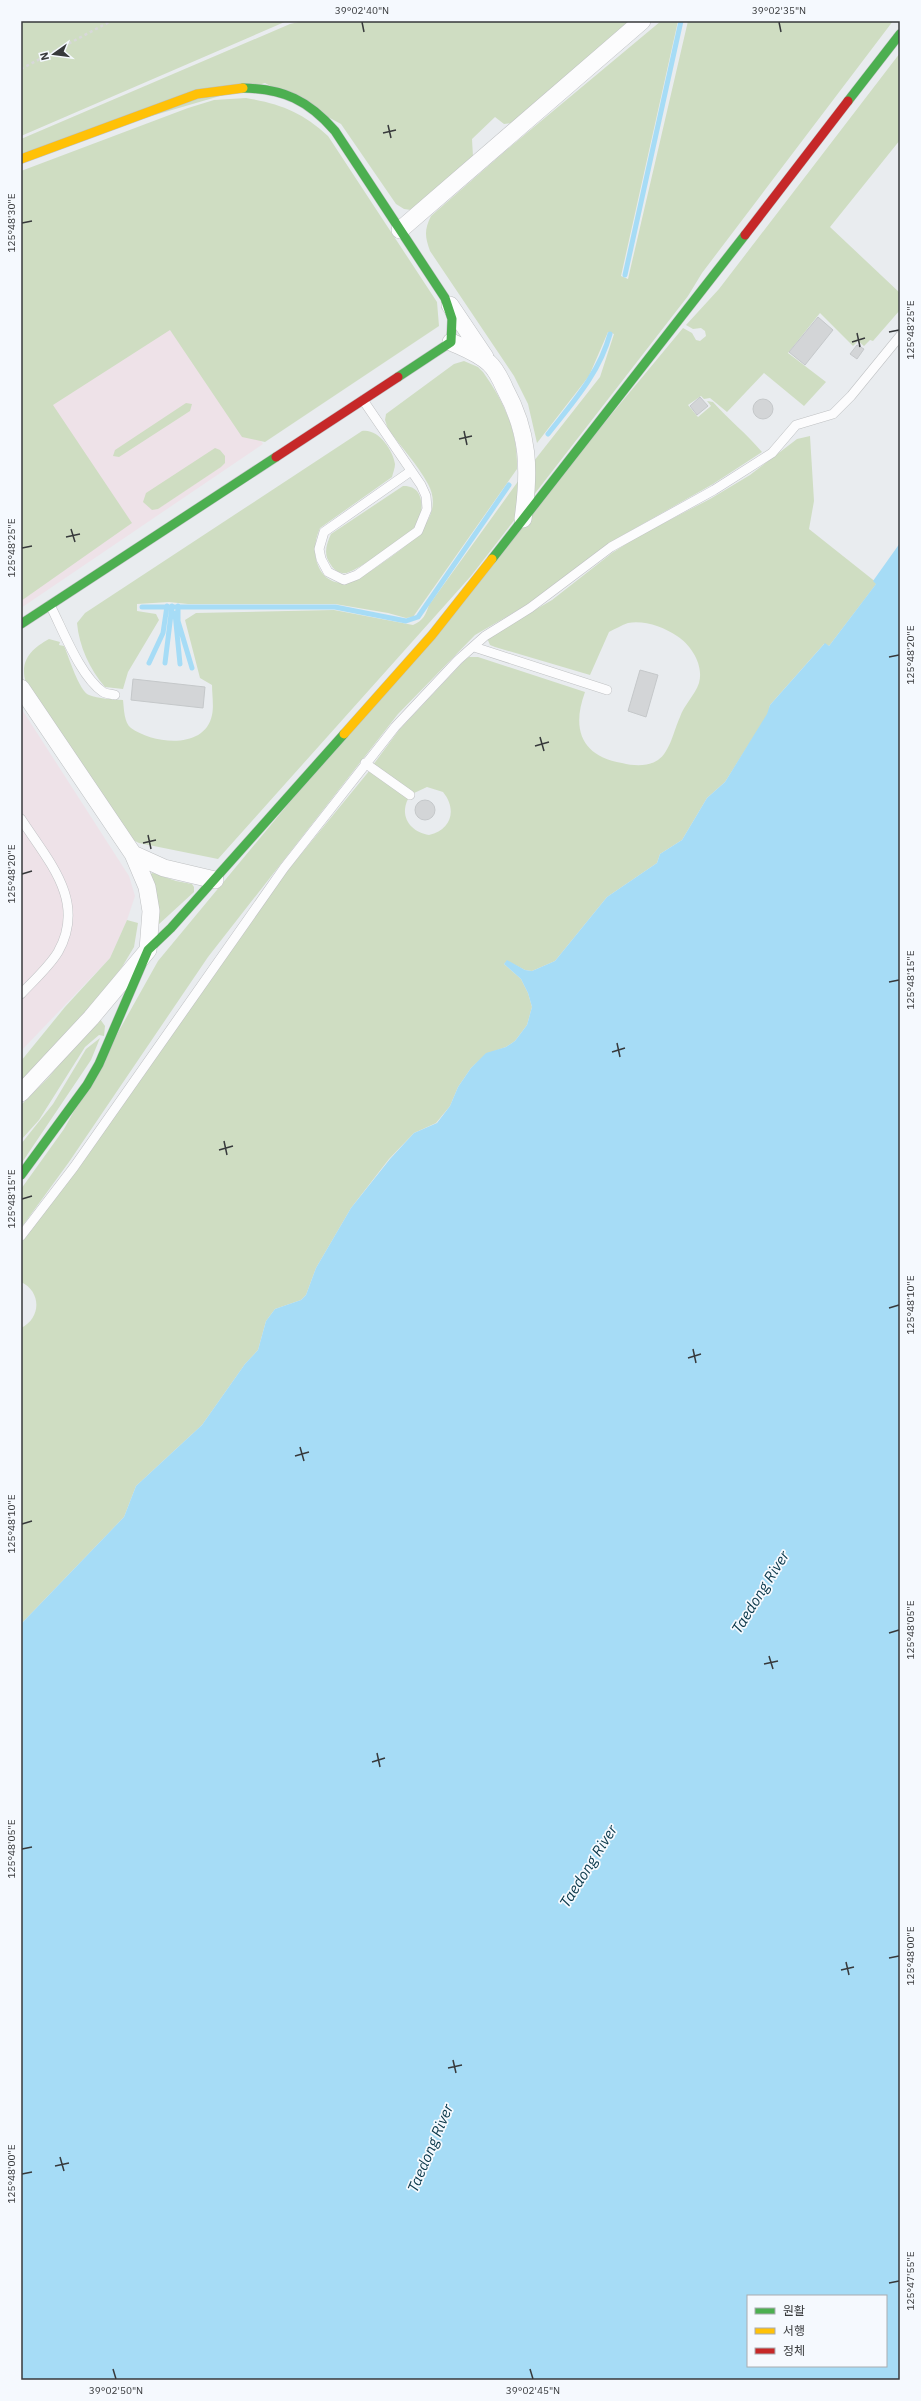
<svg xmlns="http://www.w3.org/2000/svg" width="921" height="2401" font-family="'IBM Plex Sans','Noto Sans KR',sans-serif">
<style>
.education{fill:#eee2e8}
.green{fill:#cfddc2}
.water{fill:#a6dcf6;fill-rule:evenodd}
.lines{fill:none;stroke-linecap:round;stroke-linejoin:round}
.stream{stroke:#a6dcf6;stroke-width:5}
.building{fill:#d3d5d7;stroke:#c5c8ca}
.lane-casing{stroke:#bfc1c3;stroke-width:10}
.street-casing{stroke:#bfc1c3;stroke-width:18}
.fast-casing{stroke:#bfc1c3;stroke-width:10}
.slow-casing{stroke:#bfc1c3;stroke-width:10}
.jam-casing{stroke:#bfc1c3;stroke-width:10}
.path{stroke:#d7d8d9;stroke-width:2.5;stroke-dasharray:3 3;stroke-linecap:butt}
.lane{stroke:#fcfcfd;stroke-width:9}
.street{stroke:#fcfcfd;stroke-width:17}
.fast{stroke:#4caf50;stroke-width:9}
.slow{stroke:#ffc107;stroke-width:9}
.jam{stroke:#c62828;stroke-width:9}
.ticks{fill:none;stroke:#37393b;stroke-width:1.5}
.labels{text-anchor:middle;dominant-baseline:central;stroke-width:3.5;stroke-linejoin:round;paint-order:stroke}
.water-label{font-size:15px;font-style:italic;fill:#093749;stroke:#f5f9fe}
.neatline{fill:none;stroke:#37393b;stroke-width:1.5}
.ticks-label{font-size:10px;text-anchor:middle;fill:#37393b}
</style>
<rect width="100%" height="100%" fill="#e9ecef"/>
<!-- education -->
<path class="education" d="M175 312 263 444 21 608V413Z
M21 708 129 876 135 896 127 920 110 958 21 1051Z"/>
<!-- green -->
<path class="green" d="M21 21H287L21 136Z
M303 21H633L511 123 504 124 495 117 472 139 473 157 411 210 404 209 396 204 341 124 265 83 21 154V139L290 24Z
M661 21H678L621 276 628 279 688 21H893L702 273 688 296 471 576 218 859 139 843 129 838 26 683C19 661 31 649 49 639L60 642 59 645 64 646C69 657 79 691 89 695 98 699 113 699 123 700 124 709 124 723 131 728 153 744 205 750 212 715 214 706 212 694 212 685L200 678 185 620 196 613 334 610 413 625C423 621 426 614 429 605L519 480 600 377 614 334 608 332 589 376 537 443 528 404 514 376 430 251C425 237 424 230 431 216L510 147Z
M900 53V140L830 227 900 293V310L873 341 870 340 864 346 858 341 853 346 820 313 788 353 826 382 804 406 764 373 727 412 710 398 704 399 701 396 688 405 698 417 711 406 707 401 713 402C729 420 746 433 762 452L713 484 609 543 530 603 475 635 398 714 208 957 69 1162 21 1228V1189L64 1129 158 961 683 328 692 333 696 340 700 341 706 336 705 331 701 328 693 329 686 325 719 289Z
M246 98C281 104 302 112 328 136L437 302 439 326 265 442 242 437 170 330 53 405 132 523 21 601V171L188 108 214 100Z
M464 361 478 367 483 372C504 402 518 431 517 469L413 617 406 618 388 613 335 604H188L169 602 137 604V611L156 614 159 620 128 672 123 689 105 687C90 670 79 646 77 623L85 613 362 431C378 428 393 450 395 464 395 468 393 473 392 477L320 528C306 558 323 595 359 579 386 559 451 526 428 484 418 465 401 447 388 429L385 420 386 414 454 364Z
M186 403 192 404 190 411 119 457 113 456 115 450Z
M810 436 814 501 809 529 877 583 829 646 824 644 770 705 768 714 725 782 707 798 682 840 660 854 657 863 607 897 555 961 532 971 525 970 507 961 504 964 521 979 528 993 532 1007 527 1025 515 1041 506 1047 486 1054 471 1068 458 1087 450 1106 436 1123 414 1133 389 1159 351 1208 316 1268 306 1295 301 1300 275 1309 266 1321 258 1350 245 1364 202 1425 136 1486 124 1517 21 1624V1328C41 1318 42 1292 21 1282V1243L77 1168 288 870 370 770 408 799C399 817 411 832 429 835 452 830 457 809 443 792L427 787 412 794 373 765 399 730 464 661 469 657H478L585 692C571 730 582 756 622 763 634 766 647 767 658 760 670 752 674 730 680 717 684 705 695 695 699 683 704 665 691 645 677 636 664 627 644 620 628 623 622 625 615 629 609 632L590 675 495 647 490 645 487 638 552 600 612 553 637 537 710 499 750 475 797 439Z
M215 448 220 450 225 456V463L221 467 158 509 152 510 143 502 146 493Z
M403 486C426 485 425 514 414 528 409 535 354 573 346 573 340 574 334 570 331 565 323 555 326 545 331 534Z
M153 873 176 881 192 884 194 887V892L158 925 150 874Z
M127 920 138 923 134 947 122 967 81 1019 21 1085V1061L65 1007 110 958Z
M100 1019 105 1026 104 1036 99 1035 85 1047 39 1120 21 1140V1105L49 1077 91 1024Z
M100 1038 91 1060 21 1164V1144L53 1104 86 1049Z"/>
<!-- water -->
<path class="water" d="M900 543V2380H21V1624L124 1517 136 1486 202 1425 245 1364 258 1350 266 1321 275 1309 301 1300 306 1295 316 1268 351 1208 390 1159 414 1133 437 1123 450 1106 458 1087 471 1068 486 1053 506 1047 515 1041 527 1025 532 1007 528 993 521 979 504 964 507 960 525 970 532 971 555 961 607 897 657 863 660 854 682 840 707 798 725 782 767 714 770 705 825 643 829 646 876 584 873 581ZM748 2296H886V2366H748Z"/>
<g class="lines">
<!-- stream -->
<path class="stream" d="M625 275 681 21
M548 434C573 402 599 374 610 334
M178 606V621L192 668
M142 607H335L406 621 418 617 509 485
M175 613 180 664
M149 663 163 633 167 606
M165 663 172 606"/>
</g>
<!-- building -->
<path class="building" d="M818 317 833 330 805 365 789 352Z
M857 345 864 349 857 359 850 354Z
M700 397 708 406 697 415 690 406Z
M753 409a10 10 0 1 1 20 0a10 10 0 1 1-20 0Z
M640 670 658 675 646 717 628 711Z
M133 679 205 687 203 708 131 700Z
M415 810a10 10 0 1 1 20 0a10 10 0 1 1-20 0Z"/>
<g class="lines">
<!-- lane casing -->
<g class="lane-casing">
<path id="lane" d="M363 400 421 485 426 496 427 509 418 531 357 575 344 580 328 572 321 559 319 549 324 532 411 471
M50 605C63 630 80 676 103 692 106 694 111 694 115 695
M474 647 607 690
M365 763 410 795
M21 819C48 861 87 901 58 952 49 967 33 981 21 994
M21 1236 74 1167 284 868 395 727 458 660 485 636 530 608 611 547 714 490 772 453 796 425 833 414 851 396 900 336"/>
</g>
<!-- street casing -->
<g class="street-casing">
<path id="street" d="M400 230 642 21
M450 305 485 357
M451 342C464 348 478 353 489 363 496 369 501 380 505 389 529 433 530 470 523 519
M21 688 133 854 147 887 151 911 148 950 91 1018 21 1093
M133 854 164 868 215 880"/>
</g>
<!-- fast casing -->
<g class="fast-casing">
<path id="fast" d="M243 88C284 89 308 100 335 131L445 298 452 319 451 342 398 377
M848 101 900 34
M492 559 745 235
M21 624 276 457
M21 1175 87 1085 99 1064 148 950 171 928 344 734"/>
</g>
<!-- slow casing -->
<g class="slow-casing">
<path id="slow" d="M21 159 197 94 243 88
M344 734 432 635 492 559"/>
</g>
<!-- jam casing -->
<g class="jam-casing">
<path id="jam" d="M745 235 848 101
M276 457 398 377"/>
</g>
<!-- path -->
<path class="path" d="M21 69 111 21"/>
<!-- lane -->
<use href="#lane" class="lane"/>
<!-- street -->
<use href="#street" class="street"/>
<!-- fast -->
<use href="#fast" class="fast"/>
<!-- slow -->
<use href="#slow" class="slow"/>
<!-- jam -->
<use href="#jam" class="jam"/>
</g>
<!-- ticks -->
<path class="ticks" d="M362 22 364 32M779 22 781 32M388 125 391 138M383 133 396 130M22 223 32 221M889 332 899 330M857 333 860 347M852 342 865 338M464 431 467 445M459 439 472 436M71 529 75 542M66 537 80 534M22 548 32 546M889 657 899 655M540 737 544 751M535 746 549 742M148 835 151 849M143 843 156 840M22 874 32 871M889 982 899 980M617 1043 620 1057M612 1052 625 1048M224 1141 227 1155M219 1150 233 1146M22 1199 32 1196M889 1308 899 1305M693 1349 696 1363M688 1358 701 1354M300 1447 304 1461M295 1456 309 1452M22 1524 32 1521M889 1633 899 1630M769 1656 773 1669M764 1664 778 1661M377 1753 380 1767M372 1762 385 1758M22 1849 32 1847M889 1958 899 1956M846 1962 849 1975M841 1970 854 1967M453 2060 456 2073M448 2068 462 2065M60 2157 64 2171M55 2166 69 2163M22 2174 32 2172M889 2283 899 2281M113 2369 116 2379M530 2369 533 2379"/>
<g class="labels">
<!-- water labels -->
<g class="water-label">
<text transform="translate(760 1592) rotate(-58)">Taedong River</text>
<text transform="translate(588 1866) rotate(-58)">Taedong River</text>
<text transform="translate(430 2148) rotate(-67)">Taedong River</text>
</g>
</g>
<!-- border -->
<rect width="921" height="2401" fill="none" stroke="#f5f9fe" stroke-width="44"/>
<!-- legend -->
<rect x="747" y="2295" width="140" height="72" fill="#f5f9fe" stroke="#a9acb0"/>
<rect x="755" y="2308" width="20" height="6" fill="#4caf50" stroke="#a9acb0"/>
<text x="783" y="2315" font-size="12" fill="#37393b">원활</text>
<rect x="755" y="2328" width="20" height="6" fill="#ffc107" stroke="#a9acb0"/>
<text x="783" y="2335" font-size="12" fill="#37393b">서행</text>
<rect x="755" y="2348" width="20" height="6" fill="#c62828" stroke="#a9acb0"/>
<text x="783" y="2355" font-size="12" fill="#37393b">정체</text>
<!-- north arrow -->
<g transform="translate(54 54) rotate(256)" stroke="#f5f9fe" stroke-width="3" paint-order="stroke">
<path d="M0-3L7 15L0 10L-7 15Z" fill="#37393b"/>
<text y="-6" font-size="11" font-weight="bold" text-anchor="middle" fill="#37393b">N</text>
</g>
<rect x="22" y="22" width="877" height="2357" class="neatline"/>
<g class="ticks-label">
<text x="362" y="14">39°02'40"N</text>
<text x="779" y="14">39°02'35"N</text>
<text transform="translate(11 223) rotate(-90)" y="4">125°48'30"E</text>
<text transform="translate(910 330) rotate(-90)" y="4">125°48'25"E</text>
<text transform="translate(11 548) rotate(-90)" y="4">125°48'25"E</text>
<text transform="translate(910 655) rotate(-90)" y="4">125°48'20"E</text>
<text transform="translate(11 874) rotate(-90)" y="4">125°48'20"E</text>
<text transform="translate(910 980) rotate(-90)" y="4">125°48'15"E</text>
<text transform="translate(11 1199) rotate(-90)" y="4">125°48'15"E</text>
<text transform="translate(910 1305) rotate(-90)" y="4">125°48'10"E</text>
<text transform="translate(11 1524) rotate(-90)" y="4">125°48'10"E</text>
<text transform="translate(910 1630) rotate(-90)" y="4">125°48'05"E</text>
<text transform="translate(11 1849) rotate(-90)" y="4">125°48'05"E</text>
<text transform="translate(910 1956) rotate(-90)" y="4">125°48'00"E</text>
<text transform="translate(11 2174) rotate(-90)" y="4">125°48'00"E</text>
<text transform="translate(910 2281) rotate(-90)" y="4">125°47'55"E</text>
<text x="116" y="2394">39°02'50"N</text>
<text x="533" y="2394">39°02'45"N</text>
</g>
</svg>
